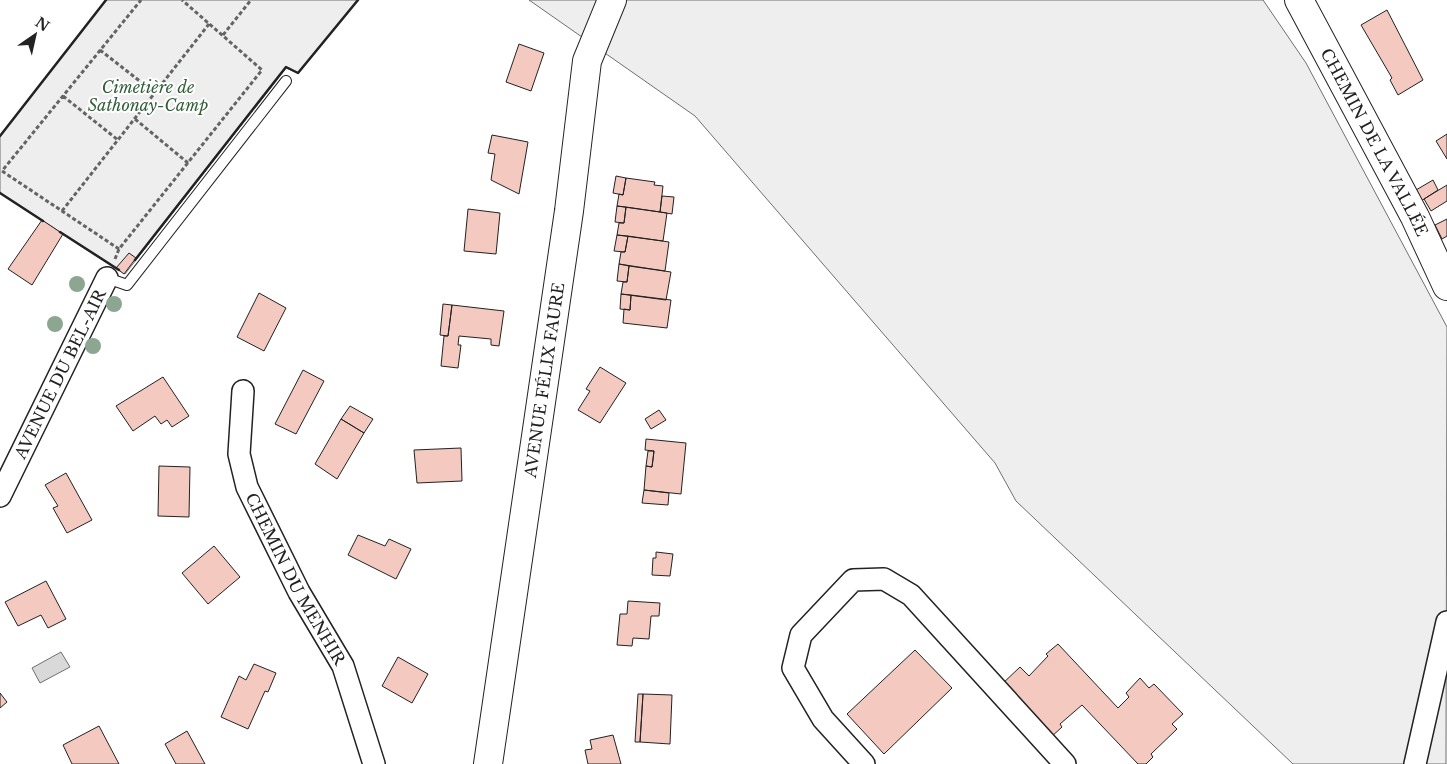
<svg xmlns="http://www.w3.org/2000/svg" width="1447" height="764" font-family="'Libre Baskerville',serif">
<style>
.green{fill:#eee;stroke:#6f6f6f}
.water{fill:#d9d9d9;stroke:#6f6f6f}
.building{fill:#f3c9c0;stroke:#222}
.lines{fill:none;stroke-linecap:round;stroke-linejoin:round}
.lane-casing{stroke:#222;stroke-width:12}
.street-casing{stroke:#222;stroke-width:24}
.secondary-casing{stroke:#222;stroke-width:30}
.path{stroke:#646464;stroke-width:3;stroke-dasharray:4 2.5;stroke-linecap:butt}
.lane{stroke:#fff;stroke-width:10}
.street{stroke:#fff;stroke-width:21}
.secondary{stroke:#fff;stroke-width:28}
.wall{stroke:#222;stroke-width:2.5}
.tree{fill:#8da692}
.labels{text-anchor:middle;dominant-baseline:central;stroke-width:4;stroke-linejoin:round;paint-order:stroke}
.park-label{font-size:16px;font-style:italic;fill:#2f5e38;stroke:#fff}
.street-label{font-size:16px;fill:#222;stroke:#fff}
</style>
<rect width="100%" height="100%" fill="#fff"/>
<!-- green -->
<path class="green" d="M106 0H358L298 73 286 68 125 274 0 193V136Z
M529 0H1263L1306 63 1447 327 1446 764H1293L1016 501 995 463 695 116Z"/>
<!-- water -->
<path class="water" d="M61 652 70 667 40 683 32 668Z"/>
<!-- building -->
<path class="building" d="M1387 10 1423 80 1398 95 1390 80 1392 78 1361 25Z
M519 44 544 53 531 91 506 82Z
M1447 134V159L1436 141Z
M492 135 528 142 519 194 491 180 495 154 488 153Z
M616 176 626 178 623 195 613 193Z
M626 178 655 182 654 185 663 186 660 212 617 206 619 194 623 195Z
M1433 180 1438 190 1421 201 1416 190Z
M1447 185V201L1431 211 1424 199Z
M662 196 674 197 672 214 660 212Z
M617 206 626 207 624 223 615 222Z
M626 207 667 213 663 241 617 235 619 223H624Z
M468 209 500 213 496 254 464 251Z
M1447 219V236L1442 239 1435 225Z
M42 220 63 234 32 285 8 269Z
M617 235 628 236 625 252 614 251Z
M628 236 669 242 665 271 619 264 621 252H625Z
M129 253 136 258 124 274 116 268Z
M619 264 629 266 627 282 617 281Z
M629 266 671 272 666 300 621 294 623 282H627Z
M259 293 286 308 264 351 237 337Z
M621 294 631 295 630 310 620 309Z
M631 295 671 300 667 328 623 323 624 309 630 310Z
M443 304 452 305 448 336 440 335Z
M452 305 504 311 499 346 491 345V339L459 336 458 345H461L458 368 441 366 444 336H448Z
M600 367 626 383 600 423 578 410 590 391 586 389Z
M303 370 324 381 296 434 275 424Z
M163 377 189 416 172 427 167 420 161 424 155 416 133 431 116 406Z
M350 406 373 419 364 433 341 419Z
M659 410 666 420 651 429 645 419Z
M341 419 364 433 337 479 315 464Z
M646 439 686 443 681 494 644 490 646 466 652 467 654 451 645 450Z
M461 448 462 481 417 483 414 450Z
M648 451H654L652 467 646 466Z
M159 466 190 467 189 517 158 516Z
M66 473 92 520 67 533 53 508 58 506 45 485Z
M644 490 669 493 668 505 642 503Z
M358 535 385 546 389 539 411 549 396 579 348 555Z
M214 546 240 577 208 604 182 573Z
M656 552 673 554 670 576 652 575 653 558H656Z
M46 581 66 619 48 628 41 615 18 626 5 602Z
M628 601 660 603 659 616H651L649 639 633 638 632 646 617 645 620 614H627Z
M1058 644 1118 708 1129 697 1126 693 1140 678 1149 688 1154 684 1183 714 1172 724 1177 729 1151 754 1153 757 1146 764H1138L1082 705 1060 724 1062 727 1050 738 1001 685 1020 667 1029 676 1048 656 1046 654Z
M915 650 952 688 884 754 847 714Z
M398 657 428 674 412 703 382 686Z
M254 664 276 673 268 692 265 691 248 729 221 717 239 676 246 680Z
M0 693 7 702 0 708Z
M638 694H643L640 742H635Z
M643 694 672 695 670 744 640 742Z
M99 726 119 764H72L63 745Z
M187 731 205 764H176L165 744Z
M613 735 621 764H588L585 750 592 749 590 740Z"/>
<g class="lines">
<!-- lane casing -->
<g class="lane-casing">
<path id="lane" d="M107 278 127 285 286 81"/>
</g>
<!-- street casing -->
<g class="street-casing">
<g id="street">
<path id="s1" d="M243 391 239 454 247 487 299 592 343 666 374 764"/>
<path id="s2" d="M0 496 107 278"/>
<path d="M864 764 823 719 793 668 801 635 853 580 884 579 911 595 1065 764"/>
<path d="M1415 764 1447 622"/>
</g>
</g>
<!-- secondary casing -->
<g class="secondary-casing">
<g id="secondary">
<path id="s3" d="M1299 0 1415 217 1447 286"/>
<path id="s4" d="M488 764 569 211 587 61 612 0"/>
</g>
</g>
<!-- path -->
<path class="path" d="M223 35 251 0
M100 50 155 93
M63 96 118 140
M135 119 188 163
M62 211 209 24
M119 249 2 171 141 0
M115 259 119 249 262 70 182 0"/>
<!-- lane -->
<use href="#lane" class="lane"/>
<!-- street -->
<use href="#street" class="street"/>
<!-- secondary -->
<use href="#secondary" class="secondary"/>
<!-- wall -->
<path class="wall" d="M0 136 106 0
M0 193 43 221
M60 232 119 270
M135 260 286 67 298 73 358 0"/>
</g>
<!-- trees -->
<g class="tree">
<circle cx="77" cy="284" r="8"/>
<circle cx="114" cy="304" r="8"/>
<circle cx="55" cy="324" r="8"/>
<circle cx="93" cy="346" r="8"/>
</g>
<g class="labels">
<!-- park labels -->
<g class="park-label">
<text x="148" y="87">Cimetière de<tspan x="148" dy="18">Sathonay-Camp</tspan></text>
</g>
<!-- street labels -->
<g class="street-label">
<text stroke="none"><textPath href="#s3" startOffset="161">CHEMIN DE LA VALLÉE</textPath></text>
<text stroke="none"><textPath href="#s2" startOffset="136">AVENUE DU BEL-AIR</textPath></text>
<text stroke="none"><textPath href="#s4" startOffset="388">AVENUE FÉLIX FAURE</textPath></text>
<text stroke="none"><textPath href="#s1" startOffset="201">CHEMIN DU MENHIR</textPath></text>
</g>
</g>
<!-- north arrow -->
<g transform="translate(35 35) rotate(34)" stroke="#ffffff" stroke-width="4" paint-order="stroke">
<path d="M0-4L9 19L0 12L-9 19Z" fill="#222222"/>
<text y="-8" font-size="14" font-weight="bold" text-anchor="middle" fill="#222222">N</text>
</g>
</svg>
